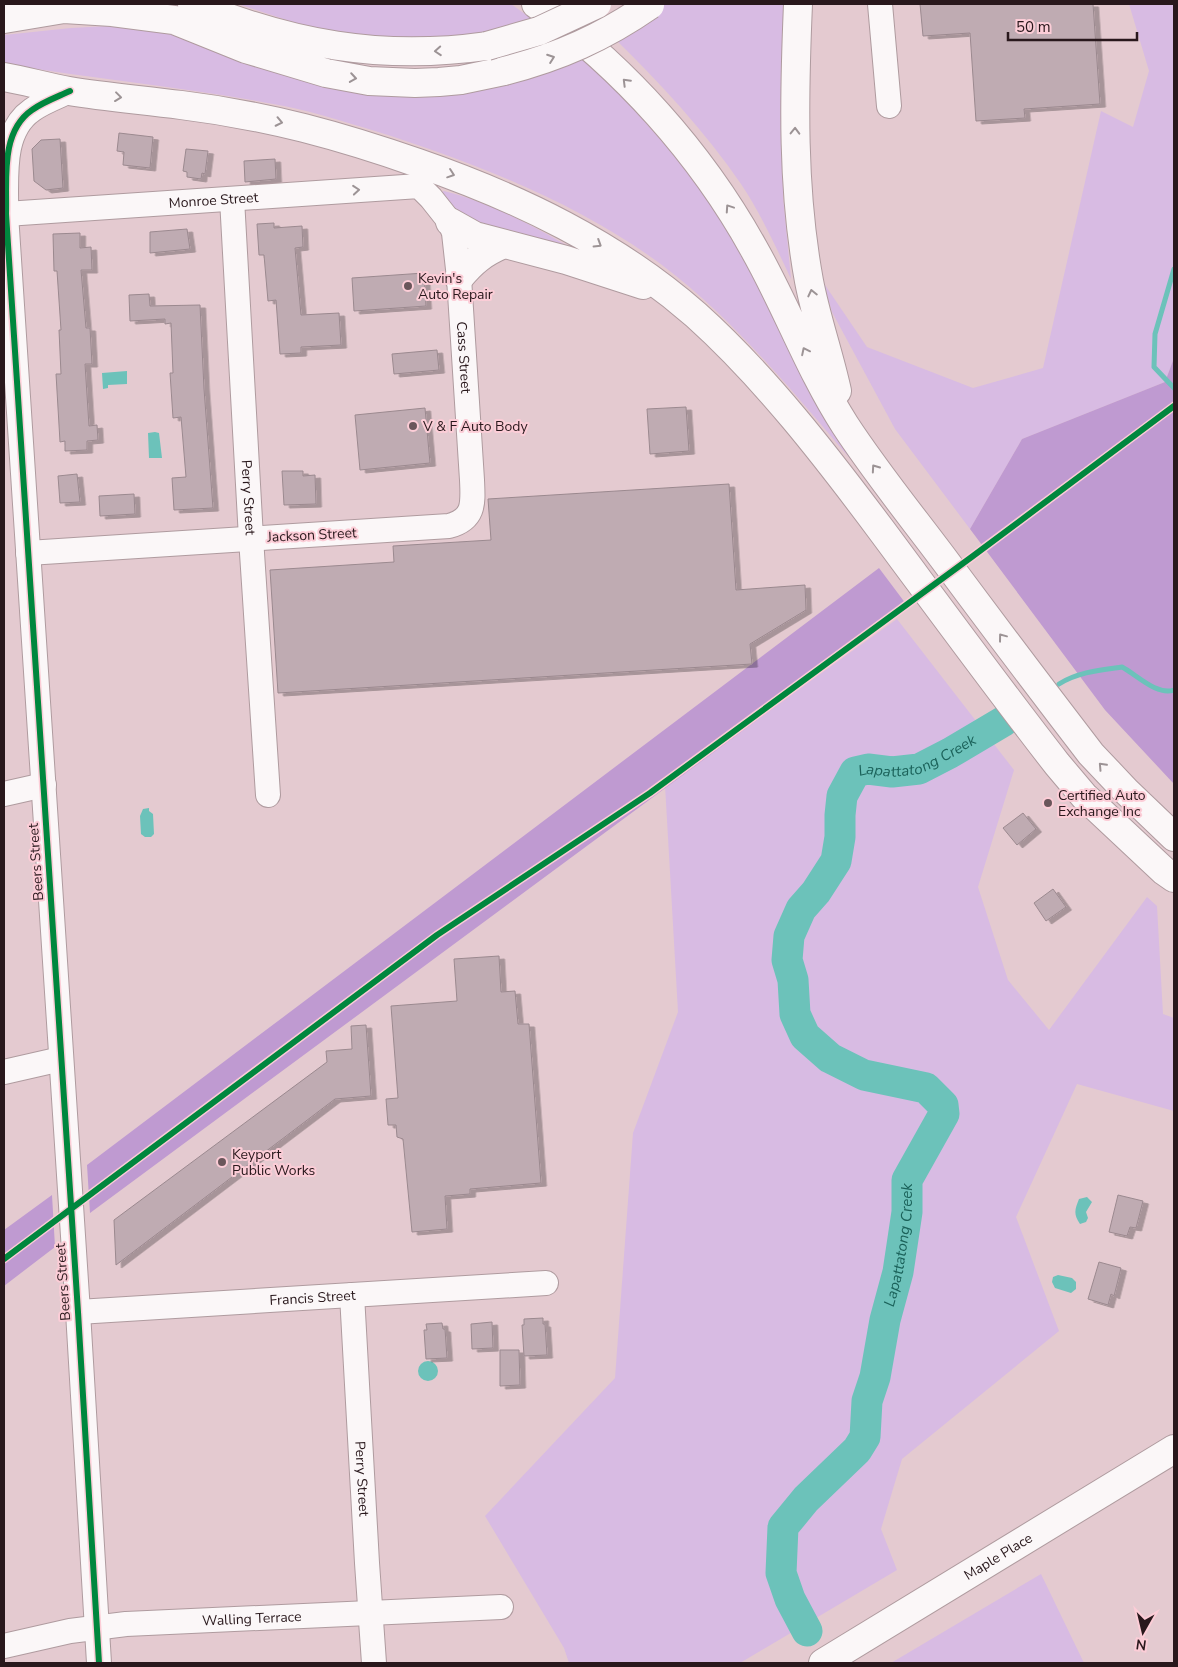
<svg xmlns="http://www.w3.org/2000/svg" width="1178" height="1667" font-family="'Nunito Sans',sans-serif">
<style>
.green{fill:#d8bbe3}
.forest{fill:#bf9ad1}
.water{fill:#6cc2ba}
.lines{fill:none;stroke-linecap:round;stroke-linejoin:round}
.stream{stroke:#6cc2ba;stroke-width:5}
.river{stroke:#6cc2ba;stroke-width:31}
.building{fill:#bfabb2;stroke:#9b898f;filter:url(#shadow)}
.minor-casing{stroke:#af9b9f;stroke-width:26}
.major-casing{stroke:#af9b9f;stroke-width:30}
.highway-casing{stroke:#af9b9f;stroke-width:30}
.minor{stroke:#fbf7f8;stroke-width:24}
.major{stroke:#fbf7f8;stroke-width:28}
.highway{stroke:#fbf7f8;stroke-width:28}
.highway-bridge-casing{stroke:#af9b9f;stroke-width:30;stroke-linecap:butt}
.highway-bridge{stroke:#fbf7f8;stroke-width:28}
.cycleway-casing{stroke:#fccdd7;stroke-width:9}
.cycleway{stroke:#00873e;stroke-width:6}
.oneway{stroke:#9c9395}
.poi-dot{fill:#6a565b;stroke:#fccdd7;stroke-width:2}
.labels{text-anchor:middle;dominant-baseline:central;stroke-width:4;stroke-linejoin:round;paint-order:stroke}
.street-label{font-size:14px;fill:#29181c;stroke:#fccdd7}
.poi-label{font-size:14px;fill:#29181c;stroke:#fccdd7;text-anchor:start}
.water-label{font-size:15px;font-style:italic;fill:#1b625a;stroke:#fccdd7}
</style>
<defs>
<filter id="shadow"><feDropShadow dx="5.5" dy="3" stdDeviation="0" flood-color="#0004"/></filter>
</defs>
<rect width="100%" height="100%" fill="#e4cad0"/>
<!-- green -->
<path class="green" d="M238 4H511L536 22 480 39 397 45 317 30Z
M665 4H786L782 105 783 196 791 279C776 247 761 214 741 184 704 130 660 83 613 37Z
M1129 4H1174V358L1165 382 1022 439 970 529 895 429 832 312 823 282 867 347 973 388 1043 368 1101 111 1133 127 1149 71Z
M127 25 194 37 330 84 581 55 605 76 672 153 724 219 865 476C801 402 740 324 662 265 578 203 474 162 375 131 345 122 315 112 284 106 191 88 97 79 4 64V35L71 28Z
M444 191C495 204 541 230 586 257L463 219 440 193Z
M897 619 1014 770 978 887 1008 980 1049 1030 1147 897 1157 906 1163 1014 1174 1018V1111L1077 1084 1016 1217 1059 1331 902 1459 881 1529 897 1570 740 1663H569L564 1648 485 1516 615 1378 633 1133 678 1012 665 785Z
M1041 1574 1084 1663H891Z"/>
<!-- forest -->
<path class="forest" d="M1174 358V784L1105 710 970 529 1022 439 1165 382Z
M879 568 909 608 90 1213 87 1165Z
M52 1195 55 1247 4 1286V1230Z"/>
<!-- water -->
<path class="water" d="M127 371V384L108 385V388L103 389 102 373Z
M155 432 159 433 162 458H149L148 433Z
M149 808V811L153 814 154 834 151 837H145L141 834 140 816 143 809Z
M1087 1197 1092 1202 1086 1212 1088 1218 1086 1222 1080 1224C1073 1214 1075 1209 1079 1199Z
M1058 1275 1072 1278 1076 1282V1289L1071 1293 1055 1288 1052 1282 1053 1277Z
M418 1371a10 10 0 1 1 20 0a10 10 0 1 1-20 0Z"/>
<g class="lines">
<!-- stream -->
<path class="stream" d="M1174 269 1155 334 1154 367 1174 388
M1059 684C1078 672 1101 670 1122 667 1137 675 1157 696 1174 690"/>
<!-- river -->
<path class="river" id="s1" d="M807 1631 790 1599 781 1573 783 1527 806 1499 857 1450 865 1437 867 1401 875 1377 885 1320 898 1272 907 1212V1180L944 1114 943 1105 926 1088 864 1075 830 1058 805 1036 795 1014 793 980 787 960 789 936 801 909 816 892 836 861 840 837V815L842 796 855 772 868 769 892 772 919 769 950 753 1004 721"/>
</g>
<!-- building -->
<path class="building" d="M920 4H1093L1100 104 1024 109 1025 118 976 121 970 33 923 36Z
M119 133 153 137 150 168 123 165 124 152 117 151Z
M60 139 63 188 46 190 34 181 32 149 41 140Z
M186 149 208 151 205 174 202 173 201 179 187 177V172L183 171Z
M275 159 276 179 245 182 244 161Z
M274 223V228L302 226 303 247 295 248 301 315 339 313 341 345 301 347V353L280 354 276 300 268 301 264 255H259L257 224Z
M187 229 190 249 150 253V232Z
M80 233V248L91 247 92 270H81L86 328H90L92 364H85L89 426 97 425 98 440 87 441V450L65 451V441L60 442 56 374H61L59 330H61L57 271H54L53 234Z
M424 273 426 306 354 311 352 278Z
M149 294 150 306 200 305 204 389 213 508 174 510 172 478 186 477 181 417 173 418 170 373H173L171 323 165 324V319L130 321 129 295Z
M437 350 439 370 394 374 392 354Z
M686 407 689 451 650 454 647 409Z
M425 408 430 463 360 470 355 415Z
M282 471H303V476L315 475 316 504 284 505Z
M77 474 80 502 60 503 58 476Z
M729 484 736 590 805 585 806 610 750 644 752 664 278 693 270 570 394 562 393 546 491 540 488 499Z
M134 494 135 514 100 516 99 496Z
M1023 813 1036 829 1017 845 1003 828Z
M1053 889 1066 907 1046 921 1034 903Z
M499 956 501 992 515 991 518 1024H529L541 1183 470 1189V1194L445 1196 447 1229 412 1232 403 1139 397 1137 396 1125H388L386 1099 398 1098 391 1006 457 1001 454 959Z
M366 1025 371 1096 335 1099 116 1265 114 1220 327 1062 326 1051 352 1049 351 1026Z
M1118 1195 1143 1201 1136 1228 1130 1227 1127 1236 1109 1232Z
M1099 1262 1121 1268 1114 1296 1111 1294 1108 1305 1088 1299Z
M543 1318V1324H545L547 1355 524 1356 522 1325H524V1319Z
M492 1322 493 1348 472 1349 471 1324Z
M442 1323 443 1329H445L447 1358 426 1359 424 1330H427L426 1324Z
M500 1350H519L520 1385 500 1386Z"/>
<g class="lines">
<!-- minor casing -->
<g class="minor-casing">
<g id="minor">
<path d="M880 4 889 106"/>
<path d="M70 91C57 97 43 102 32 110 0 132 7 180 6 214L78 1312 99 1663"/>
<path id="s2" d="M232 199 251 538 268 795"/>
<path id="s3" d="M6 214 419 186 431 198 450 222 454 233 459 278 472 480C473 503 475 519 449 526L28 553"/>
<path d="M4 794 44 785"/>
<path d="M4 1072 61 1059"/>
<path id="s4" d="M352 1295 367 1563 374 1663"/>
<path id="s5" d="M78 1312 546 1283"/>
<path id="s6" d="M4 1646 70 1631 126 1624 501 1607"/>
</g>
</g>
<!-- major casing -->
<g class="major-casing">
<g id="major">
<path id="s7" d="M823 1663 1174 1449"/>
</g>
</g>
<!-- highway casing -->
<g class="highway-casing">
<path id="highway" d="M192 4C291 44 380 61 487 46
M536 4C624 68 701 153 754 249 787 307 809 369 845 425 875 471 910 514 943 558 992 624 1041 689 1091 754L1126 791 1174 837
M798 4C794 97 792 189 809 281 816 318 829 354 837 391
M4 19 64 9 112 12 174 20 246 49 326 73 369 81 415 83 439 82 461 80 504 71
M4 77C26 81 47 87 69 91 106 97 143 100 181 105 222 110 264 118 304 128 343 138 381 150 418 163 519 198 615 244 696 315 765 377 826 456 882 531 940 609 997 687 1057 764L1084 796 1164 871 1174 878
M450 222 475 236 566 260 643 285
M459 278C473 261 483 253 504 244"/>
</g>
<!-- minor -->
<use href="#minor" class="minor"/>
<!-- major -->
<use href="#major" class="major"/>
<!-- highway -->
<use href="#highway" class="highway"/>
<!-- highway-bridge casing -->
<g class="highway-bridge-casing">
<path id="highway-bridge" d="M487 46 539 31 597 4
M504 71C559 57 604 37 650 5"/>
</g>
<!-- highway-bridge -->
<use href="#highway-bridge" class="highway-bridge"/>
<!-- cycleway casing -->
<g class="cycleway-casing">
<path id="cycleway" d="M70 91C57 97 43 102 32 110 0 132 7 180 6 214L78 1312 99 1663
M4 1259 437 935 650 793 973 556 1174 406"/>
</g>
<!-- cycleway -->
<use href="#cycleway" class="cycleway"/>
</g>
<!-- one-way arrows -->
<defs><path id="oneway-chevron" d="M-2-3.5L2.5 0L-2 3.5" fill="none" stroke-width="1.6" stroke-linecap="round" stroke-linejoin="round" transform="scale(1.25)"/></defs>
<g class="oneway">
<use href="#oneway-chevron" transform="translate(438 51) rotate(176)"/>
<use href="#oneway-chevron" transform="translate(551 58) rotate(-20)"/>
<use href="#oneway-chevron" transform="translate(353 78) rotate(9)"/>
<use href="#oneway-chevron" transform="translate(626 82) rotate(-135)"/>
<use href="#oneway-chevron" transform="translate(118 97) rotate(7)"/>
<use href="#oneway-chevron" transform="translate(279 122) rotate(12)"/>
<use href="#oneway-chevron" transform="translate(795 131) rotate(-89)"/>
<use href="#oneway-chevron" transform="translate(451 174) rotate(19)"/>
<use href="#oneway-chevron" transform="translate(356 190) rotate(-5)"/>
<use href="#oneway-chevron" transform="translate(729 208) rotate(-124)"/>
<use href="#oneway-chevron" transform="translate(598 244) rotate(32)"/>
<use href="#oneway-chevron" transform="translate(812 293) rotate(-103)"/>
<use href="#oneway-chevron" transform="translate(805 351) rotate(-116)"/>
<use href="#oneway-chevron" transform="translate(875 468) rotate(-125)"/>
<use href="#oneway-chevron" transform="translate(1002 637) rotate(-127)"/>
<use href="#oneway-chevron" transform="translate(1102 766) rotate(-133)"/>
</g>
<!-- markers -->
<g class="poi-dot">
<circle cx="408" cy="286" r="5"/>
<circle cx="413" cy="426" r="5"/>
<circle cx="1048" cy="803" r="5"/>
<circle cx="222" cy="1162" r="5"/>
</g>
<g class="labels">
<!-- street labels -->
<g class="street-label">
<text stroke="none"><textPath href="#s3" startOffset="208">Monroe Street</textPath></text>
<text stroke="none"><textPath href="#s3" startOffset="598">Cass Street</textPath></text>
<text stroke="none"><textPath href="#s2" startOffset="299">Perry Street</textPath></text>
<text transform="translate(312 535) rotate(-3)">Jackson Street</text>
<text transform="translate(36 862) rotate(-94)">Beers Street</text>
<text transform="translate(63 1282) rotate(-94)">Beers Street</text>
<text stroke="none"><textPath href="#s5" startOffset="235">Francis Street</textPath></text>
<text stroke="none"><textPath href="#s4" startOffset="184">Perry Street</textPath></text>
<text stroke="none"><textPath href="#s7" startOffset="205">Maple Place</textPath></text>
<text stroke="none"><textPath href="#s6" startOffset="250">Walling Terrace</textPath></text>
</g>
<!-- poi labels -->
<g class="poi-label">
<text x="418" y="278">Kevin's<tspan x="418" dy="16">Auto Repair</tspan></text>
<text x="423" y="426">V &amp; F Auto Body</text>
<text x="1058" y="795">Certified Auto<tspan x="1058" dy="16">Exchange Inc</tspan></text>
<text x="232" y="1154">Keyport<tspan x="232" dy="16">Public Works</tspan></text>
</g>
<!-- water labels -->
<g class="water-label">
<text stroke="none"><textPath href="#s1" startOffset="1088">Lapattatong Creek</textPath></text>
<text stroke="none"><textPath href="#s1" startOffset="428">Lapattatong Creek</textPath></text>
</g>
</g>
<!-- border -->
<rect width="1178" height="1667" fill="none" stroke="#29181c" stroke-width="10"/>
<!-- north arrow -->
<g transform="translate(1143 1632) rotate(188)" stroke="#fccdd7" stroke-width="4" paint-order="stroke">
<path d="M0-4L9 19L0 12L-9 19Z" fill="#29181c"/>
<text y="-8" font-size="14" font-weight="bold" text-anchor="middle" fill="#29181c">N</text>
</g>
<!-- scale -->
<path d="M1008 32v8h129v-8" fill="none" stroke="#29181c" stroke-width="2.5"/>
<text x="1016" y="32" font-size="15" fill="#29181c" stroke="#fccdd7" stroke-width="4" paint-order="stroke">50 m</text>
</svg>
